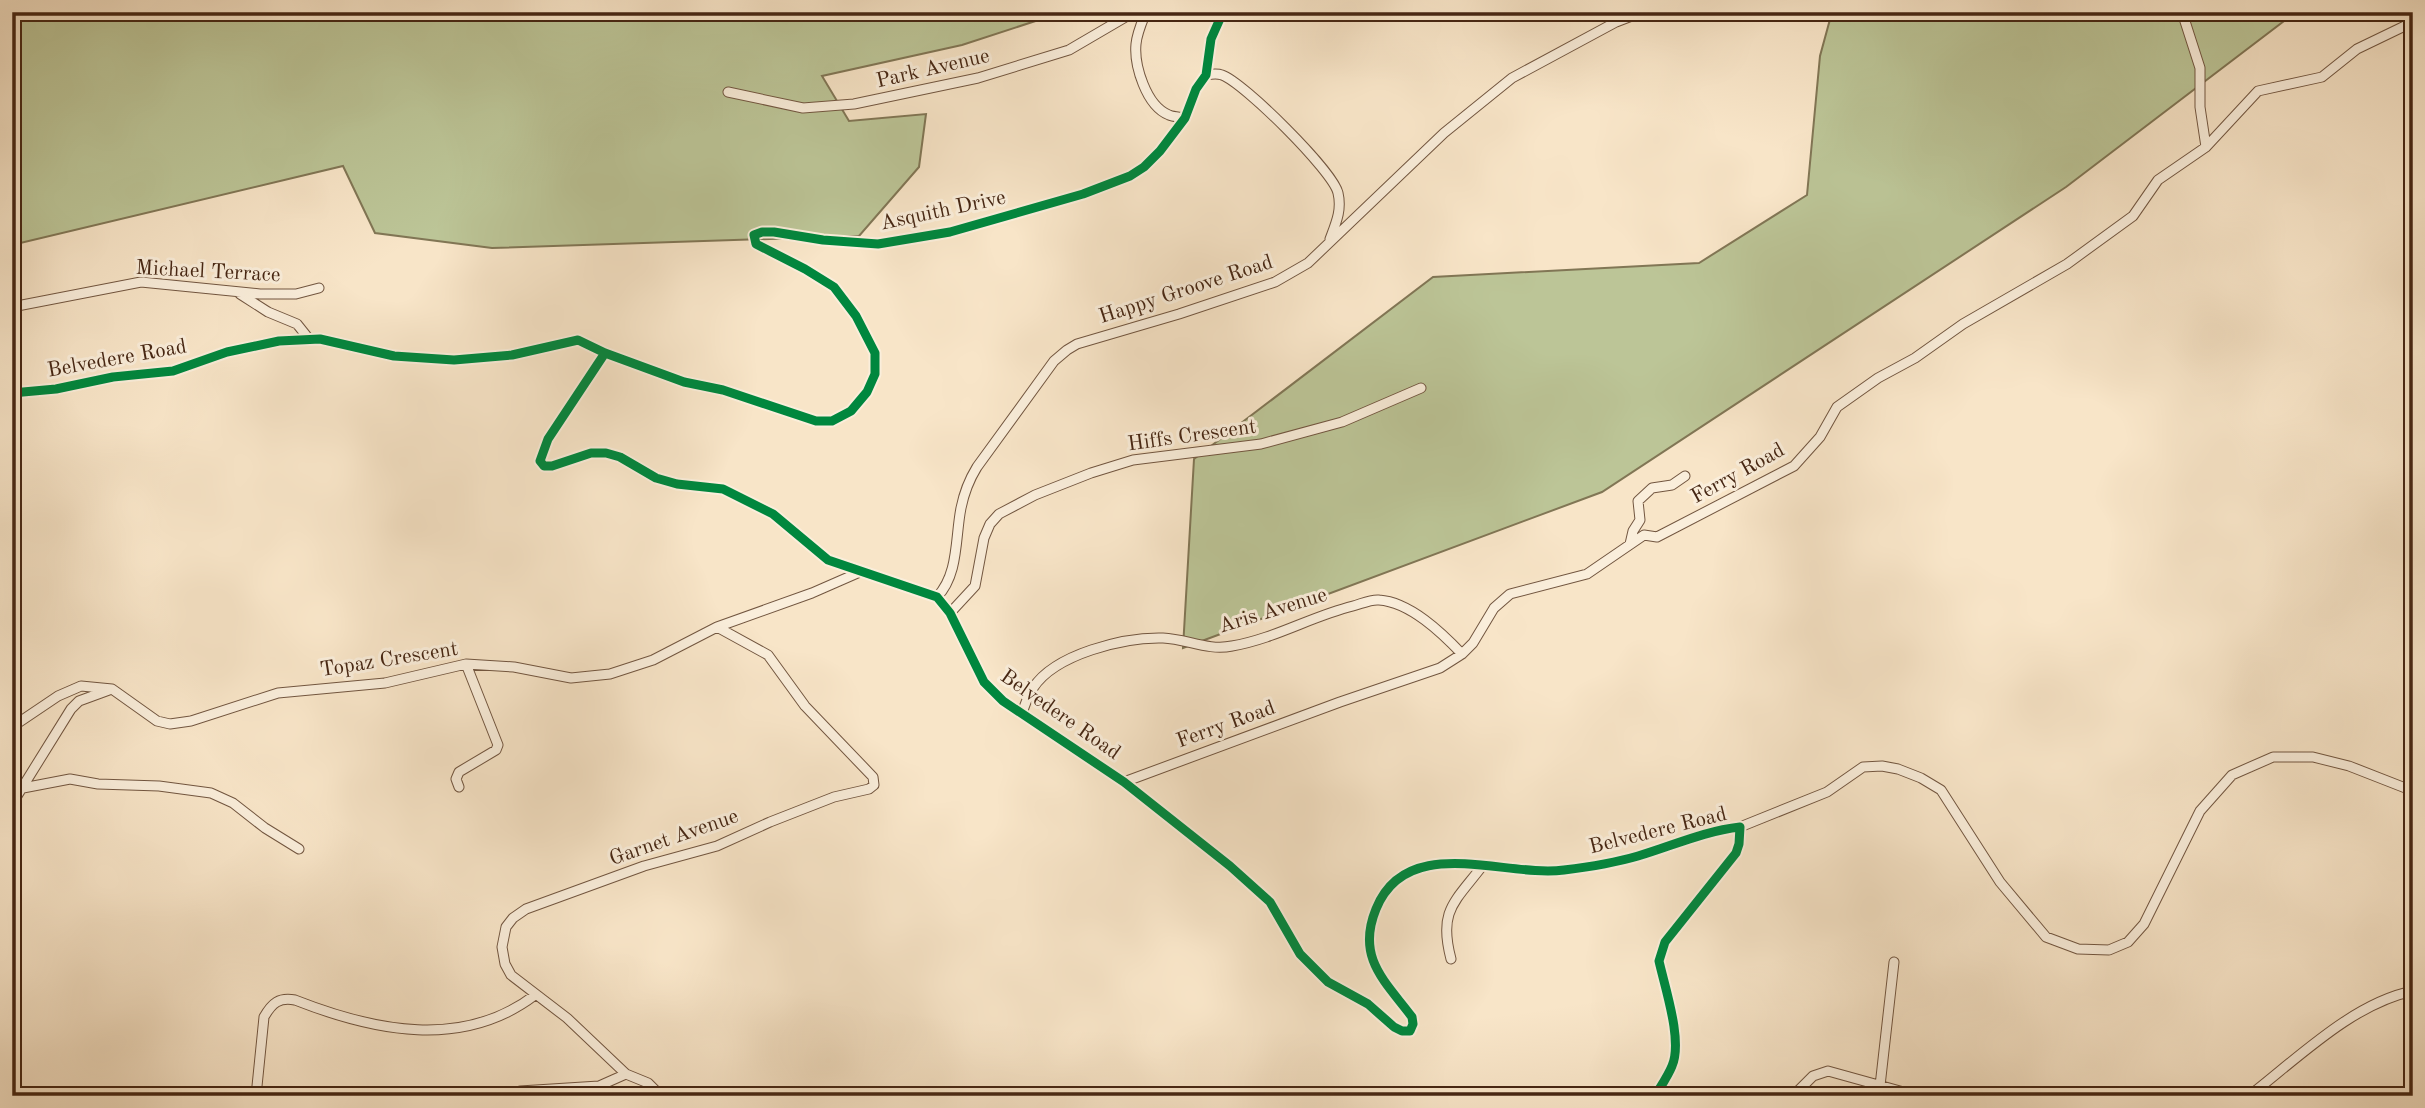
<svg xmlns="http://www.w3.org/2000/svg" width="2425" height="1108" font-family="'Old Standard TT',serif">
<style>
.green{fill:#bcc597;stroke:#817655;stroke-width:2}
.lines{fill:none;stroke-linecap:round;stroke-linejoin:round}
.minor-casing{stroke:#725640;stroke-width:11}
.minor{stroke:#faeedb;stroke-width:9}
.cycleway-casing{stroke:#faeedb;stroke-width:13}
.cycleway{stroke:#00873e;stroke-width:9}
.labels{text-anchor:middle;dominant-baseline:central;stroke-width:6;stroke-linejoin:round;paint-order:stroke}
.street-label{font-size:21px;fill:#462613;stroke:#faeedb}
</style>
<rect width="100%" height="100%" fill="#f8e5c8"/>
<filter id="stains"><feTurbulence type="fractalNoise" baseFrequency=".00286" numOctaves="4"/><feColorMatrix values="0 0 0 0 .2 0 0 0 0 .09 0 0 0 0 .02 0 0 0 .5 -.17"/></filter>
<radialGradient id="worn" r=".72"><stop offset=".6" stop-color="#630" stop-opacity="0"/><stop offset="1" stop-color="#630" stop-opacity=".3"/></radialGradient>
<!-- green -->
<path class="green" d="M12 12H1063L962 45 822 76 849 121 926 114 919 167 859 236 492 248 375 233 343 166 12 245Z
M1832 12H2296L2066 187 1602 492 1183 648 1194 459 1433 277 1699 263 1807 195 1820 56Z"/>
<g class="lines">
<!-- minor casing -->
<g class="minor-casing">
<path id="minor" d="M1146 12C1142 22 1137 33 1136 44 1134 65 1146 106 1169 115 1173 117 1180 117 1185 118
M2182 12 2200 68V107L2206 147
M1206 75C1211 74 1217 73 1222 75 1243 82 1333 171 1338 193 1342 210 1336 223 1330 239
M728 92 803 108 854 104 978 78 1069 50 1134 12
M240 294 268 312 297 324 309 339
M12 307 141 282 260 294H296L319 288
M605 353 548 439 540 461 544 466H552L591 453H606L620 457 656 478 677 484 723 489 773 514 828 560 937 597 950 613 984 682 1003 701 1124 782 1230 866 1270 902 1300 954 1328 982 1368 1004 1394 1027 1402 1031H1410L1413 1024 1412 1017C1385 981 1356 958 1376 909 1407 832 1505 878 1564 870 1589 867 1614 863 1638 856 1672 846 1704 831 1740 827L1739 844 1736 853 1665 942 1659 961C1665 988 1683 1041 1672 1066 1668 1076 1661 1086 1655 1096
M12 393 56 389 113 377 173 371 227 352 279 341 320 339 394 356 454 360 512 355 578 340 605 353 684 382 723 390 816 421H832L851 411 867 392 875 374V353L856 316 834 287 805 269 756 244 754 235 762 232H774L823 240 878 244 950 232 1083 194 1130 176 1144 167 1160 151 1185 118 1196 89 1206 75 1211 39 1223 12
M1630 544 1633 531 1640 520 1638 501 1652 488 1672 485 1685 476
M937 597C959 574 955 538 961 508 964 493 969 480 977 467L1054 361 1067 350 1077 344 1179 314 1275 282 1308 263 1444 133 1512 78 1616 22 1642 12
M950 613 975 586 984 538 990 524 999 514 1035 495 1091 473 1133 460 1261 444 1342 422 1421 388
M1022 713C1025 705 1028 695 1033 688 1055 654 1124 637 1163 638 1187 639 1208 651 1232 646 1274 639 1312 616 1353 606 1361 604 1371 599 1379 600 1410 602 1442 633 1462 654
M12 727 58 696 81 686 112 689 157 721 170 724 191 721 278 693 385 683 466 664 514 667 571 678 610 674 653 660 717 627 812 593 860 572
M1124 782 1340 702 1440 668 1462 654 1473 643 1494 608 1510 594 1587 574 1644 535 1657 537 1794 466 1820 437 1837 407 1878 378 1915 358 1963 324 2067 264 2133 216 2158 180 2206 147 2258 91 2322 77 2357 49 2413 22
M459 787 456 779 459 772 496 750 498 745 466 664
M23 788 70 779 98 784 159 786 211 793 233 803 265 828 299 849
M12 804 71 709 79 701 109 690
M1740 827 1827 792 1863 767 1882 766 1898 769 1921 778 1941 790 2000 882 2046 937 2078 949 2109 950 2128 942 2144 924 2200 811 2232 775 2273 757H2313L2349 766 2413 791
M1451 959C1438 910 1455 902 1483 865
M1880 1086 1894 962
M256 1096 264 1017C272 1003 279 997 295 1000 374 1031 463 1050 535 995
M509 1096 520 1091 599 1086 626 1074
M661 1096 648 1083 626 1074 567 1018 511 975 505 964 502 947 506 927 513 918 526 909 644 866 717 846 770 822 834 797 869 789 874 785 873 777 805 706 768 655 717 627
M1793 1096 1813 1076 1828 1071 1918 1096
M2249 1096C2297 1059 2353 1003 2413 991"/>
</g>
<!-- minor -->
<use href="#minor" class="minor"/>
<!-- cycleway casing -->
<g class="cycleway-casing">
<path id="cycleway" d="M605 353 548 439 540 461 544 466H552L591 453H606L620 457 656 478 677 484 723 489 773 514 828 560 937 597 950 613 984 682 1003 701 1124 782 1230 866 1270 902 1300 954 1328 982 1368 1004 1394 1027 1402 1031H1410L1413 1024 1412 1017C1385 981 1356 958 1376 909 1407 832 1505 878 1564 870 1589 867 1614 863 1638 856 1672 846 1704 831 1740 827L1739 844 1736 853 1665 942 1659 961C1665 988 1683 1041 1672 1066 1668 1076 1661 1086 1655 1096
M12 393 56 389 113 377 173 371 227 352 279 341 320 339 394 356 454 360 512 355 578 340 605 353 684 382 723 390 816 421H832L851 411 867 392 875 374V353L856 316 834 287 805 269 756 244 754 235 762 232H774L823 240 878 244 950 232 1083 194 1130 176 1144 167 1160 151 1185 118 1196 89 1206 75 1211 39 1223 12"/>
</g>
<!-- cycleway -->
<use href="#cycleway" class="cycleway"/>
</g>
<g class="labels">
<!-- street labels -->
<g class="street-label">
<text transform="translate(933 69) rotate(-13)">Park Avenue</text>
<text transform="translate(943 211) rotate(-12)">Asquith Drive</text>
<text transform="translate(208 272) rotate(3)">Michael Terrace</text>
<text transform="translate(1186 290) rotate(-18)">Happy Groove Road</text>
<text transform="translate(117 359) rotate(-10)">Belvedere Road</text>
<text transform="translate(1192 436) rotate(-8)">Hiffs Crescent</text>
<text transform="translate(1738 474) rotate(-29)">Ferry Road</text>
<text transform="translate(1273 611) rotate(-17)">Aris Avenue</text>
<text transform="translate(389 660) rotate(-9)">Topaz Crescent</text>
<text transform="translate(1060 715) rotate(35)">Belvedere Road</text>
<text transform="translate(1226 725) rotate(-20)">Ferry Road</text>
<text transform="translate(1658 831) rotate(-14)">Belvedere Road</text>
<text transform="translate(674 838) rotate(-19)">Garnet Avenue</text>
</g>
</g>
<!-- margin -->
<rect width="2425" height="1108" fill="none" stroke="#f8e5c8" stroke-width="42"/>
<rect x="14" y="14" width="2397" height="1080" fill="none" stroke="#462613" stroke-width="3.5"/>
<rect x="21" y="21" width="2383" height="1066" fill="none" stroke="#462613" stroke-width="2"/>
<rect width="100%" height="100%" filter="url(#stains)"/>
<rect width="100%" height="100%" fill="url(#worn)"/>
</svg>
